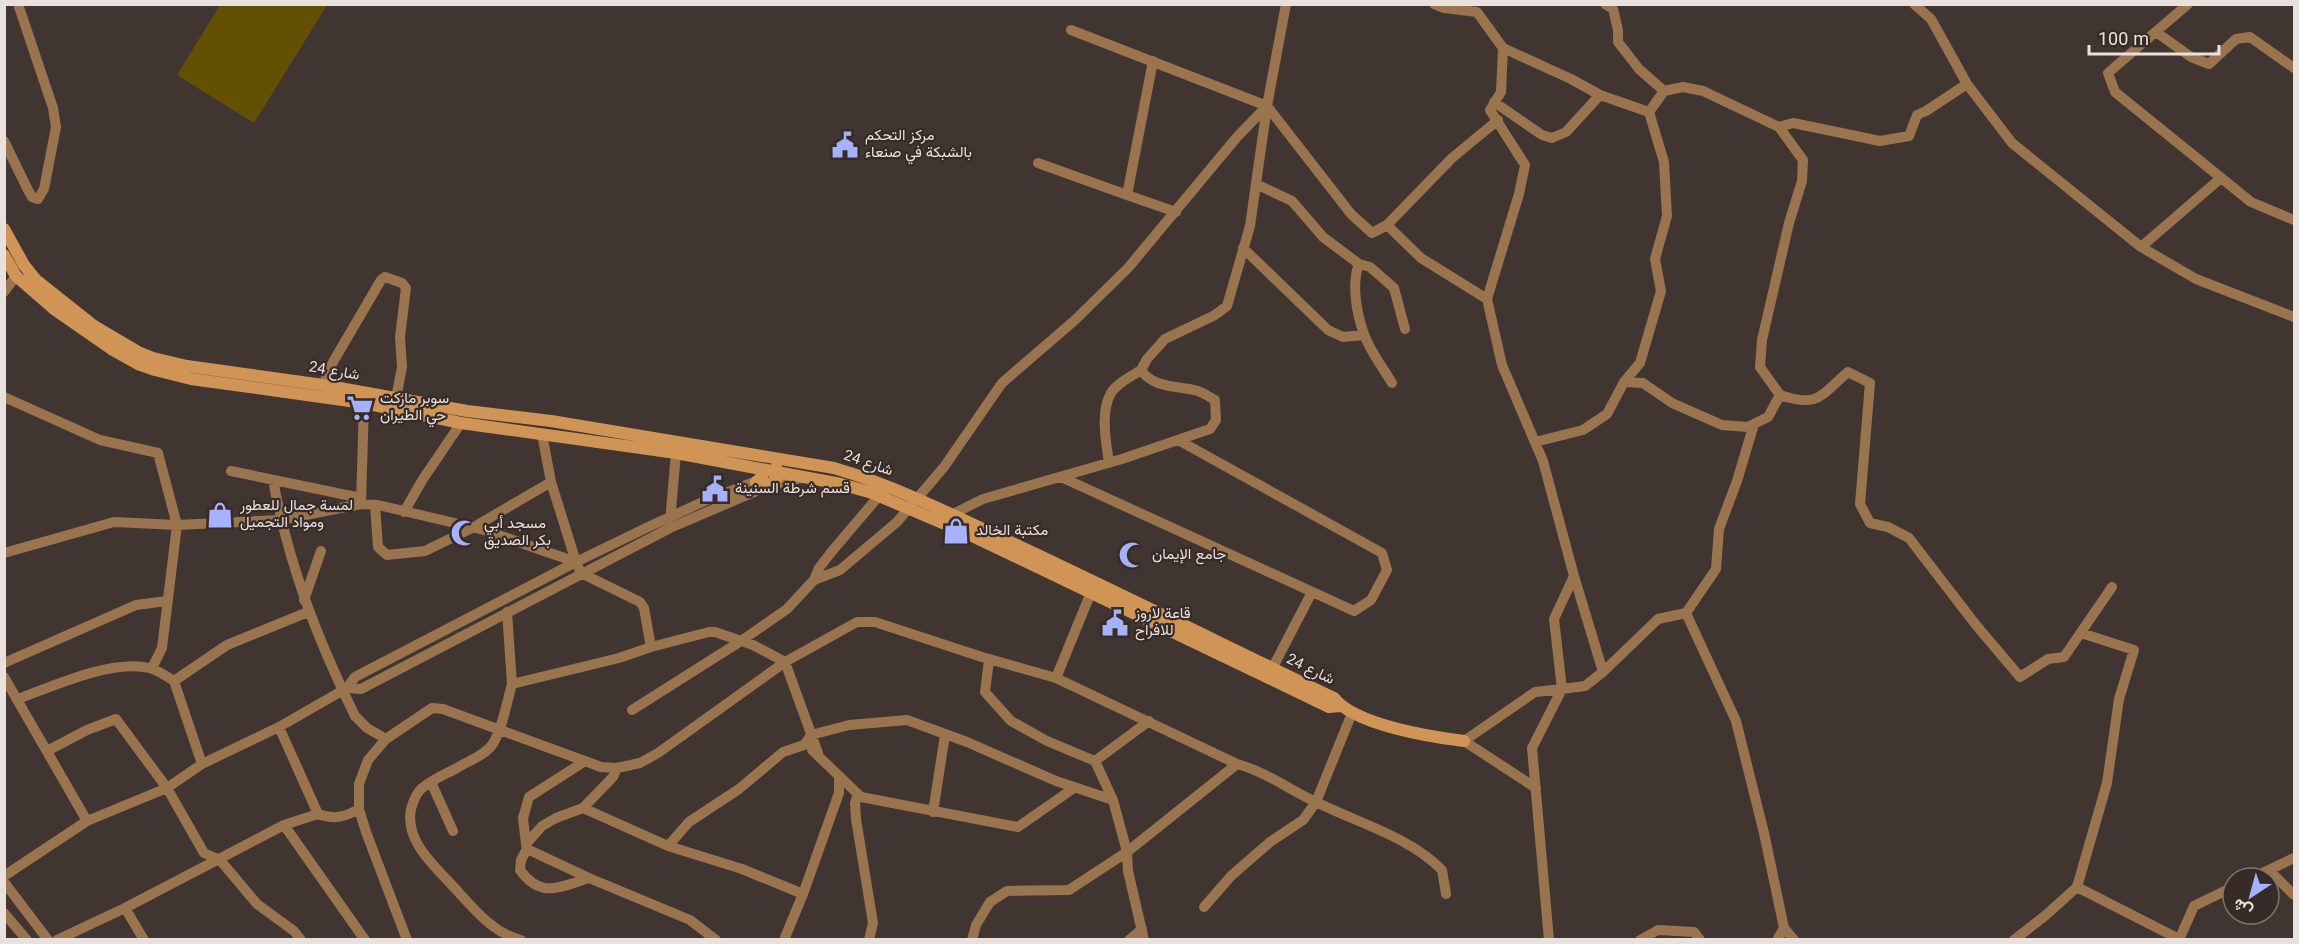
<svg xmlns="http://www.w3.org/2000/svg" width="2299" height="944" font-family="Georgia,Vazirmatn,serif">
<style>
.pitch{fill:#645002}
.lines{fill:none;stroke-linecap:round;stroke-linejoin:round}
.street{stroke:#99744e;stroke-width:10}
.secondary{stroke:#d09556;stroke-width:12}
.labels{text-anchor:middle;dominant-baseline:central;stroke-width:4.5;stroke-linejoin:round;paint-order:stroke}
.poi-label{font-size:15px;fill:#e8e1de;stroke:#362b27;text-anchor:start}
.street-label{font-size:15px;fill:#e8e1de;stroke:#362b27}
</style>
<rect width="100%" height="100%" fill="#413531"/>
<!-- pitch -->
<path class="pitch" d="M220 5H327L254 123 177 75Z"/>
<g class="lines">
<!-- street -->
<path class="street" d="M1434 4 1444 8 1477 12 1503 48 1501 92 1490 110 1525 165 1519 194 1487 299 1502 365 1543 461 1574 576 1554 619 1562 689 1535 692 1464 741 1536 788
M1605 4 1613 9 1618 30V42L1639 69 1664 91
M1914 4 1931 19 1967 84 2012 143 2141 247 2196 279 2294 317
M2188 4 2108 73 2115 92 2251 202 2294 220
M1071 30 1267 106 1351 214 1372 233 1387 225 1452 158 1498 120
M2156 32 2191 57 2209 64 2236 39 2250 37 2294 68
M1503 48 1571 79 1600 95
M1153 61 1127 195 1176 212
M1494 102 1542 135 1552 138 1566 132 1600 95 1649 112 1664 91 1683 87 1703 91 1779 127 1793 123 1880 141 1909 136 1917 115 1926 111 1967 84
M4 141 28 190 32 197 38 199 44 189 56 127 53 108 18 4
M1038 163 1127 195
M1256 184 1292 201 1323 237 1359 264 1370 267 1394 288 1405 329
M1387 225 1421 258 1487 299
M2141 247 2221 178
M1243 248 1328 330 1343 337 1364 335
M1359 264C1351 284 1357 315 1364 334 1370 351 1383 368 1392 383
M4 292 16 276
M1624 382 1640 363 1661 291 1655 259 1667 216 1664 162 1649 112
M323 385 333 362 381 280 385 277 402 283 406 288 400 337 402 367 396 398
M1780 395C1818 408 1820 396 1848 372L1870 383 1860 504 1870 523 1888 527 1909 538 1976 625 2020 677 2048 659 2064 657 2112 587
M4 397 100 440 158 453 177 525 162 648 152 668
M364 403 361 504 378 505 484 530 576 562
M542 434 551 482 576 562 581 573 640 602 644 608 651 647
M1535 442 1583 430 1607 414 1624 382 1643 383 1672 403 1722 425 1748 427 1768 417 1780 395 1760 367 1762 340 1789 223 1802 181 1803 160 1779 127
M1109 463C1106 442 1100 412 1111 393 1117 383 1132 376 1141 370
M231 471 361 498
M1061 477 1354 611 1371 600 1387 570 1382 553 1178 440
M762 479 707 500 646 528 576 562 355 677 347 688 361 689 670 528 768 486 802 478
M273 480C289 566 317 638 355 716L367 728 386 739
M375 505 378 547 387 555 425 551 474 527 551 482
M404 512 423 479 461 423
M948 520 951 515 983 499 1122 459 1210 429 1216 420 1215 400C1209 397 1204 393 1198 391 1177 385 1154 389 1141 370L1147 359 1165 339 1215 315 1227 306 1250 226 1267 106 1286 4
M670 522 676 453
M4 553 114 522 177 525 280 520 361 504
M1574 576 1603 672 1658 619 1686 613 1716 569 1719 529 1737 481 1754 424
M814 580 840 570 897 522 944 467 1002 383 1075 320 1128 268 1237 137 1267 106
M304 600 321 551
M507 612 512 684 619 658 651 647 709 632H715L753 645 785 662 857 622H875L982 657 1056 678 1237 764C1266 772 1290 790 1316 802 1358 823 1408 836 1442 870L1446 894
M1686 613 1736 721 1764 833 1784 928 1794 940
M989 660 985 692 1011 721 1047 741 1095 761 1113 800
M4 663 136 605 167 601
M1272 669 1312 592
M4 677 87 821
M1056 678 1094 585
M174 681 227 645 308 612
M512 684C507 701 502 731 492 745 484 756 468 761 457 768 446 774 431 780 421 789 416 794 413 802 411 809 405 839 431 863 450 883 470 904 491 933 521 940
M18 699C53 686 112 659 149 668 158 670 166 676 174 681L202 764
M632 710 741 641 787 609 814 580 819 568 833 550 884 490
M279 727 318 814 284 825
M812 750 861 797 1018 827 1074 788
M47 751 87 730 116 719 167 788 204 853 220 860 257 904 294 931 301 940
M1095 761 1149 721
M431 782 453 831
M858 794 855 803 856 819 873 923 869 940
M583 808 668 846 742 869 803 894
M933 812 945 735
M318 814C334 820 345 817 359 809
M526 844 523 818 529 797 585 761
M668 846 689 822 739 789 783 752 804 745 811 735 849 725 907 720 967 742 1056 781 1113 800 1127 852 1069 890 1007 891 990 902 976 925 972 940
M527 849 521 860 520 870C541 899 559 887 589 878
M2269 870 2294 895
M4 876 87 821 167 788 202 764 279 727 347 688
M2252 878 2294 858
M4 882 48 940
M2077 887 2179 939
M1204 907 1231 876 1270 842 1303 820 1316 802 1352 713
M125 908 144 940
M4 913 27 940
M57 940 125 908 284 825 365 940
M407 940 366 832 359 809V784L368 760 386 739 432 708 443 709 601 767 617 768
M716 940 690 920 589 878 527 849 526 844 542 826 556 818 583 808 613 777 617 768 640 763 658 753 785 662 818 753
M784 940 803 894 839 793V777
M1129 940 1142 929
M1144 940 1128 871 1127 852 1237 764
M1549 940 1532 748 1562 689 1585 686 1603 672
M1640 940 1658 930 1694 932 1700 940
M1777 940 1784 928
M2014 940 2046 915 2077 887 2107 783 2119 699 2134 650 2081 633
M2179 940 2194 906 2233 887"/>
<!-- secondary -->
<path class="secondary" d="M4 229 24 265 36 280 94 326 138 352 153 358 187 366 323 385 467 411 551 421 834 468C899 487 961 519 1023 548 1127 597 1230 648 1334 698 1355 725 1431 737 1464 741
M4 255 16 276 54 309 113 350 138 364 155 370 191 379 364 403 461 423 676 453 841 484 872 493 966 533 1329 707 1340 706
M756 482 762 477 761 470
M768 486 777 478 779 473 776 468"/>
</g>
<!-- icons -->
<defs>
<g id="civic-bare" transform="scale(2.07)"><path d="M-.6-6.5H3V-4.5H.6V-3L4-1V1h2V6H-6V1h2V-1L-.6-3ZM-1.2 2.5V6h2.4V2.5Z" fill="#a6b1fc" stroke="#362b27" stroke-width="2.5" paint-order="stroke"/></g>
<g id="supermarket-bare" transform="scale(2.07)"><path d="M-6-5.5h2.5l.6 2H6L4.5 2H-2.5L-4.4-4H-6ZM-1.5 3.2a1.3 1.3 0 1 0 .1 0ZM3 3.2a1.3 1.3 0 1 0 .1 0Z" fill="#a6b1fc" stroke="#362b27" stroke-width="2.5" paint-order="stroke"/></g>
<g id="shop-bare" transform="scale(2.07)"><path d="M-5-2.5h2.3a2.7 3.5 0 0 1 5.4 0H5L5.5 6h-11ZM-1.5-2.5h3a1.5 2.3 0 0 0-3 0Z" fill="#a6b1fc" stroke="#362b27" stroke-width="2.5" paint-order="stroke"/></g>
<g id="mosque-bare" transform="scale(2.07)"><path d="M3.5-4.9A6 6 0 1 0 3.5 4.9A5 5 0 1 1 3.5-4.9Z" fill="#a6b1fc" stroke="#362b27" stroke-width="2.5" paint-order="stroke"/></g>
</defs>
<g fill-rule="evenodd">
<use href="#civic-bare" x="845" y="145"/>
<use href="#supermarket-bare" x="360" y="408"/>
<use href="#civic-bare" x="715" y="489"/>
<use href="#shop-bare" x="220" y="515"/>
<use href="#shop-bare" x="956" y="531"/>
<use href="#mosque-bare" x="464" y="533"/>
<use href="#mosque-bare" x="1132" y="555"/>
<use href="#civic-bare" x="1115" y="623"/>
</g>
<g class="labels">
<!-- poi labels -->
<g class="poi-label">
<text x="865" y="136">مركز التحكم<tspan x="865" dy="17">بالشبكة في صنعاء</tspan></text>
<text x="380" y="399">سوبر ماركت<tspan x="380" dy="17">حي الطيران</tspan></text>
<text x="735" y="489">قسم شرطة السنينة</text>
<text x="240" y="506">لمسة جمال للعطور<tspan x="240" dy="17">ومواد التجميل</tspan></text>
<text x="484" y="524">مسجد أبي<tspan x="484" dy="17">بكر الصديق</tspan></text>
<text x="976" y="531">مكتبة الخالد</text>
<text x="1152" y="555">جامع الإيمان</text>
<text x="1135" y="614">قاعة لاروز<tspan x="1135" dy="17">للافراح</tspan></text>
</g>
<!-- street labels -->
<g class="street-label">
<text transform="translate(334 372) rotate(10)">شارع 24</text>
<text transform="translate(868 464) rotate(19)">شارع 24</text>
<text transform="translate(1310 670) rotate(26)">شارع 24</text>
</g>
</g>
<!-- border -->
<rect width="2299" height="944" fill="none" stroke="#e8e1de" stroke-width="12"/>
<!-- north arrow -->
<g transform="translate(2251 896) rotate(216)"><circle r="28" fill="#362b27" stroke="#7d7470" stroke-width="1.5"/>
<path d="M0-4.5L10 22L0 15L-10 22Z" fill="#a6b1fc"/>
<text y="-9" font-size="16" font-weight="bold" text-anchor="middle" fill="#e8e1de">ش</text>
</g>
<!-- scale -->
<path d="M2089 45v9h130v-9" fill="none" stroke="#e8e1de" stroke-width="3"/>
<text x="2098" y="45" font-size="18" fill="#e8e1de" stroke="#362b27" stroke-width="4.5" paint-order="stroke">100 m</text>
</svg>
